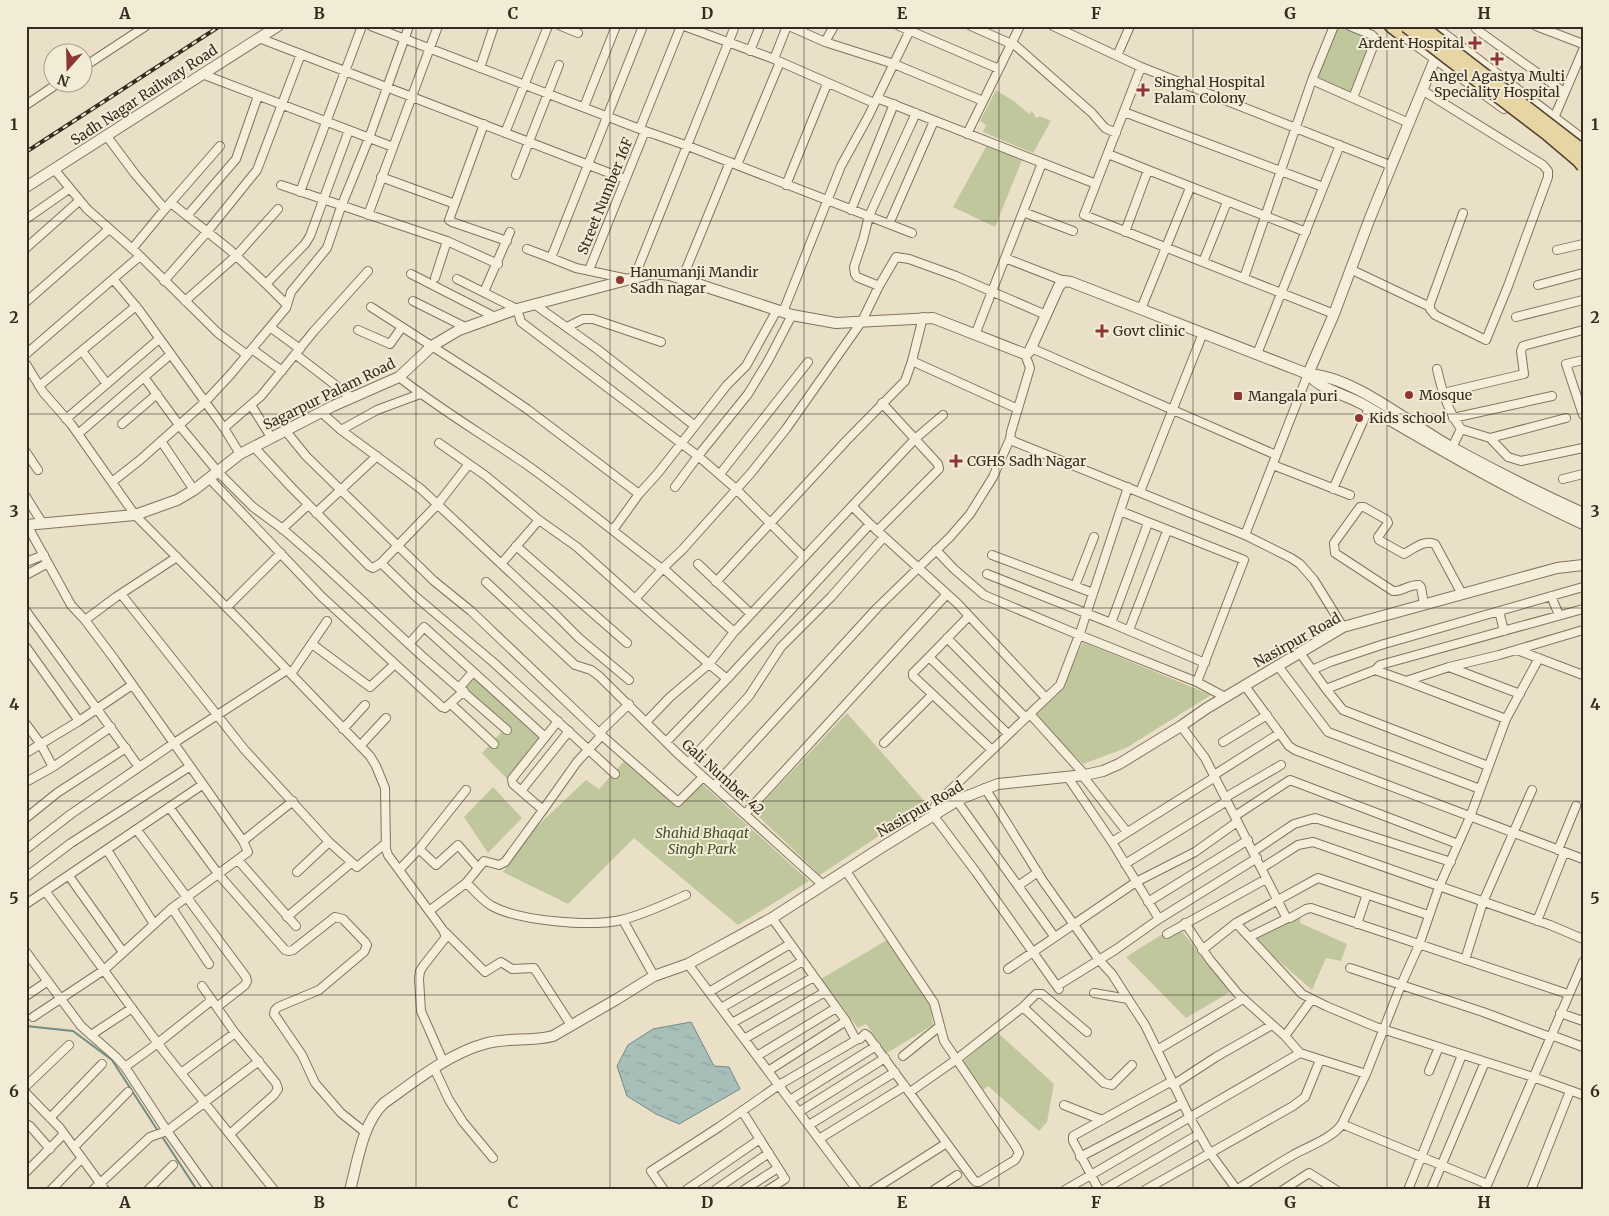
<svg xmlns="http://www.w3.org/2000/svg" width="1609" height="1216" font-family="Merriweather,serif">
<style>
.park{fill:#c1c79d}
.water{fill:url(#water-ripples);stroke:#708c85}
.lines{fill:none;stroke-linecap:round;stroke-linejoin:round}
.stream{stroke:#708c85;stroke-width:2}
.minor-casing{stroke:#84735f;stroke-width:10}
.tertiary-casing{stroke:#84735f;stroke-width:12}
.primary-casing{stroke:#524232;stroke-width:15}
.minor{stroke:#f5eeda;stroke-width:8}
.tertiary{stroke:#f5eeda;stroke-width:10}
.primary{stroke:#e8d5a4;stroke-width:12}
.rail-casing{stroke:#362b21;stroke-width:4}
.rail{stroke:#f2ebd6;stroke-width:2;stroke-dasharray:5.5;stroke-linecap:butt}
.primary-bridge-casing{stroke:#524232;stroke-width:15;stroke-linecap:butt}
.primary-bridge{stroke:#e8d5a4;stroke-width:12}
.grid{fill:none;stroke:#362b21;stroke-width:1;stroke-opacity:0.55}
.poi-dot{fill:#8c3735;stroke:#f2ebd6;stroke-width:2}
.labels{text-anchor:middle;dominant-baseline:central;stroke-width:4;stroke-linejoin:round;paint-order:stroke}
.poi-label{font-size:14px;fill:#362b21;stroke:#f2ebd6;text-anchor:start}
.street-label{font-size:14px;fill:#362b21;stroke:#f2ebd6}
.park-label{font-size:14px;font-style:italic;fill:#455029;stroke:#f2ebd6}
.neatline{fill:none;stroke:#362b21;stroke-width:2}
.grid-label{font-size:16px;text-anchor:middle;font-weight:bold;fill:#362b21}
</style>
<defs>
<pattern id="water-ripples" width="26" height="14" patternUnits="userSpaceOnUse" patternTransform="scale(1.25)"><rect width="26" height="14" fill="#a8beb8"/><path d="M2 4q2-2 4 0t4 0M15 11q2-2 4 0t4 0" fill="none" stroke="#91a39e"/></pattern>
</defs>
<rect width="100%" height="100%" fill="#eae0c8"/>
<!-- park -->
<path class="park" d="M1337 26 1374 39 1352 96 1315 80Z
M996 90 1015 102 1029 114 1032 111 1036 118 1040 116 1051 121 1033 153 983 132 986 125 980 121Z
M987 145 1022 160 995 227 953 207Z
M1083 642 1211 695 1126 748 1083 764 1034 715 1062 687Z
M473 673 542 739 508 780 482 753 507 726 461 688Z
M847 713 927 804 820 875 754 812Z
M625 760 677 807 700 782 809 881 738 925 634 838 568 904 503 872 532 831 586 780 599 789Z
M493 787 522 818 488 853 464 817Z
M1301 914 1300 923 1347 944 1341 961 1326 958 1312 990 1253 938Z
M1177 925 1230 992 1186 1018 1126 957Z
M887 940 930 1004 933 1025 887 1053 866 1024 858 1028 821 979Z
M997 1032 1054 1084 1047 1122 1039 1131 988 1086 983 1090 963 1062Z"/>
<!-- water -->
<path class="water" d="M691 1022 714 1066 729 1067 740 1089 679 1124 656 1114 627 1096 617 1066 628 1045 653 1029Z"/>
<g class="lines">
<!-- stream -->
<path class="stream" d="M26 1026 73 1031 112 1060 158 1131
M161 1135 197 1190"/>
<!-- minor casing -->
<g class="minor-casing">
<path id="minor" d="M371 26 645 131 688 146 912 233
M561 26 578 33
M684 26 774 59 787 26
M789 26 825 42 894 64 983 101
M899 26 999 69
M971 26 1016 46 1092 113 1105 128 1116 133
M1053 26 1141 67 1392 166
M1350 26 1372 35 1376 39 1353 98
M1536 26 1583 44
M1476 29 1564 92
M259 38 625 179
M825 42 834 26
M750 51 760 26
M1117 56 1130 26
M776 60 874 103
M1141 67 1084 215 1334 314
M82 68 146 26
M480 68 494 26
M202 74 393 147
M1312 80 1334 26
M1422 90 1543 165 1548 171V177L1508 286 1486 340 1435 315 1430 309V304L1463 213
M877 98 1096 184
M26 105 60 82
M584 107 616 26
M1124 112 1323 187
M1554 118 1583 50
M484 124 449 220 452 222 507 241
M640 128 681 26
M505 133 548 26
M967 134 1020 26
M106 135 135 174 165 209 220 146
M1108 154 1148 170
M737 165 780 62
M54 169 87 209 137 253 218 333 247 355
M516 175 559 65
M381 177 455 204
M281 185 447 241 498 264
M786 185 827 84
M300 192 362 26
M171 203 230 250 266 284 305 244 310 236 349 130
M851 210 894 104
M1023 212 1073 231
M368 215 438 26
M187 216 236 159 258 96
M26 219 69 189
M889 224 934 121
M1125 232 1148 170 1306 232
M26 248 79 201
M132 249 165 209
M527 249 551 258
M1557 250 1583 244
M1005 258 1064 281
M1203 262 1227 202
M1350 269 1426 305 1430 304
M589 270 645 131
M411 274 495 317
M435 278 447 241
M634 278 735 26
M1244 278 1312 80 1409 123
M113 279 140 256
M457 279 517 309 521 322 698 456 748 394 768 361 792 315
M628 279 576 268 551 258 643 26
M682 279 730 162
M164 281 207 232 257 170 301 54
M266 284 287 305
M1538 285 1583 273
M879 286 857 277 855 274 854 267 863 240 869 216 916 113
M484 292 510 232
M185 301 236 256 278 209
M413 301 467 328
M26 302 108 230
M534 304 597 349 695 426
M371 307 483 379 527 409 639 494
M1141 309 1190 188
M783 312 841 166 868 117 912 26
M1516 317 1583 300
M270 327 300 349
M567 327 583 319H593L661 342
M358 330 390 344 402 327
M975 335 1042 163
M1031 348 1276 455
M252 349 282 371
M82 351 107 384
M26 354 113 279 139 310 224 428
M295 354 352 398
M1257 354 1340 145
M1583 360 1566 364 1583 415
M912 361 1018 409
M26 364 43 392 71 424 135 515 242 623 370 756 376 766 385 788 386 849 388 855 443 930 446 937 424 965 420 971 419 979 421 1011 443 1061
M1437 369C1442 391 1448 412 1462 430
M144 377 179 425 218 472 253 507 284 530 316 558 422 656 507 730
M399 377C439 409 484 435 527 465 573 498 617 534 662 569
M39 386 136 306
M1443 393 1524 374 1521 351 1523 346 1583 330
M251 405 271 437
M321 412 341 430 421 489 557 616 579 638 629 680
M1453 418 1552 396
M66 419 159 339
M122 424 157 394
M285 430 306 456 434 581 471 611 599 733 678 802 703 777
M341 430 377 410 420 394
M78 434 171 354
M1490 438 1566 418
M1010 439 1015 442 1245 535 1291 558 1300 564 1314 580 1343 627
M161 441 194 490
M439 443 486 476 539 520 501 564
M254 447 292 488 369 566 373 568 381 563 437 505 469 464
M26 452 38 470
M1450 452 1460 431 1464 430 1490 438 1508 457 1521 461 1583 448
M240 454 224 428 261 396 314 331 368 271
M1273 465 1350 495
M720 474 808 362
M209 478 322 597 442 707 445 708 464 691
M1563 479 1583 474
M112 482 140 460 205 402 231 374 286 308 291 292 327 248 341 207 369 138 409 26
M675 487 698 456 735 488 804 557
M1333 489 1369 408
M1140 492 1203 333
M26 497 43 524
M852 506 916 438 943 415
M1120 511 1244 560 1197 682
M316 513 377 456
M539 520 577 547 635 599
M27 525 71 605 85 620 115 660 243 841 248 852 172 908 104 970 33 1017
M282 529 308 505
M613 530 639 494 658 473 727 385 746 366 777 310
M877 531 939 469 938 464 882 403
M1245 535 1308 374
M516 546 627 643
M936 550 954 569 984 595 1079 635 1197 682 1225 697
M992 555 1093 593
M26 562 44 555
M381 563 415 596 493 662 615 774
M698 564 751 614
M663 568 683 549 751 473 786 429 862 321 879 286 896 257 909 259 956 276 1046 315
M987 574 1111 623 1148 523
M26 575 48 563
M486 582 575 665 591 670 599 676 677 753 823 885
M716 582 847 440 905 381 912 361 923 317
M1075 586 1094 537
M121 594 244 749 329 842 357 867 386 843
M1551 596 1559 615
M1424 604 1421 587 1419 585C1409 584 1402 592 1393 591L1335 553 1334 543 1360 507H1364L1387 520 1388 523 1378 537 1379 540 1404 554C1413 549 1425 539 1435 544L1462 594
M227 607 281 553
M26 611 139 767
M1499 611 1504 631
M969 616 929 657 1008 734
M85 620 116 597 177 557
M1111 623 1205 663
M1129 630 1167 531
M734 632 663 568 635 599 709 664 734 632 736 630 852 506 870 524 958 604 1046 698
M947 638 1026 718
M312 644 370 687 395 664
M409 644 424 627 545 737
M26 647 79 721 26 753
M1517 650 1583 675
M1300 653 1326 689 1375 670 1406 681 1449 667 1499 655 1583 630
M929 657 913 673V676L992 750
M1278 666 1328 732 1480 789
M1449 667 1520 694
M1312 670 1330 662 1384 644 1583 587
M1375 670 1380 665 1583 609
M291 674 327 621
M1406 681 1506 719
M1245 686 1289 746 1295 750 1583 859
M459 688 473 672
M1326 689 1343 710 1488 766
M451 704 494 744
M1030 714 1085 775
M79 721 132 685
M558 721 512 779 513 784 543 810 577 762 602 735
M647 721 670 697 709 664 727 679 870 524
M26 724 40 743 53 767 26 782
M1181 726 1205 758 1286 917 1290 918 1306 909 1311 908 1568 994
M343 729 365 705
M599 733 629 704
M666 742 727 679
M1223 742 1267 715
M884 743 932 695
M360 746 386 718
M688 763 749 696 781 647 831 597 884 537
M53 767 111 727
M1082 775 1127 832
M1214 775 1280 733
M1067 776 1112 842 1215 777
M714 786 877 608 950 537 970 514 993 477 1010 439 1011 432 1030 368 1025 354
M985 788 1043 881 1099 960 1112 974 1128 999 1145 1025 1190 1118 1210 1153 1237 1190
M521 791 569 731
M1226 797 1281 765
M957 801 1054 936
M169 807 219 875 285 950 289 951 293 950 335 917 343 919 365 942 367 945 364 952 319 990 278 1007 275 1010 274 1014 302 1055 315 1083 341 1113 366 1133
M745 814 947 594
M1235 816 1290 780 1458 844
M26 818 57 793 126 748
M137 830 246 977 247 981 245 985 217 1007
M243 841 293 801
M26 849 71 814 174 743 287 670
M419 849 436 865 458 845 478 868
M107 850 154 924
M1558 850 1576 806
M1254 851 1294 824 1315 818 1451 862
M238 860 296 926
M1125 864 1227 801
M1262 868 1298 845 1313 842 1550 925 1583 939
M399 870 419 849 466 790
M297 872 329 842
M69 876 123 952
M26 877 71 843 189 767
M466 883 484 861 499 865 505 862 543 810
M1018 886 1038 872
M46 892 165 1053 274 1190
M1148 902 1248 840
M26 904 202 785
M172 908 209 964
M429 911 466 883C475 890 481 900 492 906 519 921 590 927 621 920 643 915 665 904 686 895
M287 917 351 863
M772 918 846 1021 855 1038 860 1039 865 1034 868 1036 973 1179 976 1182H979L1015 1160 1019 1153 1016 1147 944 1041 934 1003 846 871
M1159 919 1257 858
M623 920 654 976
M1537 921 1564 853
M1185 923 1210 960 1238 994 1285 1036 1300 1053 1366 1074
M1236 923 1302 994 1326 1006 1376 1027 1533 1077 1583 1095
M1357 924 1367 894
M445 932 485 972 501 962 512 969 534 968 571 1025
M1167 934 1266 879
M1249 937 1288 918
M1202 950 1236 923 1318 878 1428 915
M26 952 81 1026 116 1057 125 1067 167 1131 209 1190
M1465 960 1483 902 1532 790
M688 964 857 1190
M1350 968 1483 1012 1550 1037
M1008 969 1136 882 1195 852 1237 822
M202 986 235 1033 276 1083 278 1089 274 1095 230 1134
M1057 986 1115 950 1159 919 1112 842
M1059 989 976 872 933 815 935 806 939 801 1060 685 1081 630 1128 487
M709 992 790 944
M1094 993 1128 999
M26 996 48 981
M1023 1007 1036 994H1042L1087 1032
M721 1008 803 961
M1560 1013 1583 1021
M732 1023 814 977
M91 1035 132 1008
M1551 1035 1583 1047
M1285 1036 1312 999
M744 1039 825 992
M1157 1050 1243 999
M757 1056 836 1008
M903 1056 940 1026
M125 1067 158 1043 212 1000
M434 1068 449 1100 463 1122 493 1158
M768 1071 846 1021
M1429 1071 1439 1047
M181 1073 235 1033
M1173 1085 1216 1057 1272 1025
M26 1086 69 1045
M910 1092 957 1059 1023 1007 1104 1083 1112 1085 1132 1065
M26 1093 60 1128 105 1190
M790 1100 876 1046
M1064 1105 1102 1120
M742 1111 785 1179 768 1190
M799 1112 885 1058
M50 1118 102 1064
M26 1124 30 1126 50 1149
M1342 1124 1487 1184
M809 1125 895 1072
M819 1139 905 1086
M74 1147 128 1092
M1080 1157 1183 1103
M26 1172 64 1134
M51 1190 82 1158
M93 1190 150 1137 167 1131 259 1061
M148 1190 173 1165
M664 1190 651 1171 719 1127 779 1085 858 1039
M686 1190 760 1139
M715 1190 769 1153
M744 1190 778 1168
M873 1190 942 1146
M934 1190 957 1175
M1065 1190 1300 1053
M1099 1190 1073 1141V1136L1172 1081
M1103 1190 1199 1134
M1145 1190 1293 1106 1305 1097 1320 1060
M1236 1190C1255 1178 1274 1166 1293 1155 1307 1147 1333 1138 1342 1124L1366 1074 1401 985 1419 945 1439 887 1470 817 1506 719 1539 658
M1283 1190 1309 1173 1336 1190
M1408 1190 1462 1055
M1431 1190 1485 1062
M1485 1190 1583 962
M1531 1190 1570 1091"/>
</g>
<!-- tertiary casing -->
<g class="tertiary-casing">
<path id="tertiary" d="M1433 26 1583 140
M1395 28 1400 33 1504 108
M26 187 278 26
M1308 374 1334 314 1370 218 1435 59 1447 37
M1308 374C1322 391 1346 394 1364 405 1436 447 1507 489 1583 524
M26 525 135 515 177 500 194 490 240 454 333 406 399 377 432 346 459 330 517 309 653 273 670 275 792 315 836 323 933 318 1025 354 1029 352 1031 348 1059 286 1064 281 1071 282 1308 374C1354 376 1412 426 1453 448 1495 471 1539 493 1583 513
M350 1190C358 1161 362 1124 384 1103 414 1082 448 1054 484 1044 506 1037 531 1042 553 1036L617 999 654 976 688 964 772 918 879 849 960 799 998 784 1085 775 1103 771 1119 764 1181 726 1207 708 1343 627 1557 568 1583 565"/>
</g>
<!-- primary casing -->
<g class="primary-casing">
<path id="primary" d="M1391 26 1400 33"/>
</g>
<!-- minor -->
<use href="#minor" class="minor"/>
<!-- tertiary -->
<use href="#tertiary" class="tertiary"/>
<!-- primary -->
<use href="#primary" class="primary"/>
<!-- rail casing -->
<g class="rail-casing">
<path id="rail" d="M26 152 220 26"/>
</g>
<!-- rail -->
<use href="#rail" class="rail"/>
<!-- primary-bridge casing -->
<g class="primary-bridge-casing">
<path id="primary-bridge" d="M1406 26 1546 133 1579 161 1583 166
M1421 26 1583 151"/>
</g>
<!-- primary-bridge -->
<use href="#primary-bridge" class="primary-bridge"/>
</g>
<!-- grid -->
<path class="grid" d="M222 26V1190M416 26V1190M610 26V1190M804 26V1190M999 26V1190M1193 26V1190M1387 26V1190M26 221H1583M26 414H1583M26 608H1583M26 801H1583M26 995H1583"/>
<!-- markers -->
<g class="poi-dot">
<path d="M1472.5 35.5h5v5h5v5h-5v5h-5v-5h-5v-5h5z"/>
<path d="M1494.5 51.5h5v5h5v5h-5v5h-5v-5h-5v-5h5z"/>
<path d="M1140.5 82.5h5v5h5v5h-5v5h-5v-5h-5v-5h5z"/>
<circle cx="620" cy="280" r="5"/>
<path d="M1099.5 323.5h5v5h5v5h-5v5h-5v-5h-5v-5h5z"/>
<circle cx="1409" cy="395" r="5"/>
<rect x="1233" y="391" width="10" height="10" rx="2.5"/>
<circle cx="1359" cy="418" r="5"/>
<path d="M953.5 453.5h5v5h5v5h-5v5h-5v-5h-5v-5h5z"/>
</g>
<g class="labels">
<!-- poi labels -->
<g class="poi-label">
<text x="1464" y="43" text-anchor="end">Ardent Hospital</text>
<text x="1497" y="76" text-anchor="middle">Angel Agastya Multi<tspan x="1497" dy="16">Speciality Hospital</tspan></text>
<text x="1154" y="82">Singhal Hospital<tspan x="1154" dy="16">Palam Colony</tspan></text>
<text x="630" y="272">Hanumanji Mandir<tspan x="630" dy="16">Sadh nagar</tspan></text>
<text x="1113" y="331">Govt clinic</text>
<text x="1419" y="395">Mosque</text>
<text x="1248" y="396">Mangala puri</text>
<text x="1369" y="418">Kids school</text>
<text x="967" y="461">CGHS Sadh Nagar</text>
</g>
<!-- street labels -->
<g class="street-label">
<text transform="translate(144 95) rotate(-33)">Sadh Nagar Railway Road</text>
<text transform="translate(605 196) rotate(-68)">Street Number 16F</text>
<text transform="translate(329 394) rotate(-26)">Sagarpur Palam Road</text>
<text transform="translate(1297 640) rotate(-29)">Nasirpur Road</text>
<text transform="translate(723 777) rotate(42)">Gali Number 42</text>
<text transform="translate(920 809) rotate(-30)">Nasirpur Road</text>
</g>
<!-- park labels -->
<g class="park-label">
<text x="702" y="833">Shahid Bhagat<tspan x="702" dy="16">Singh Park</tspan></text>
</g>
</g>
<!-- border -->
<rect width="1609" height="1216" fill="none" stroke="#f2ebd6" stroke-width="55"/>
<!-- north arrow -->
<g transform="translate(68 68) rotate(200)"><circle r="24" fill="#f2ebd6" stroke="#a79e8e"/>
<path d="M0-4L9 19L0 12L-9 19Z" fill="#8c3735"/>
<text y="-8" font-size="14" font-weight="bold" text-anchor="middle" fill="#362b21">N</text>
</g>
<rect x="28" y="28" width="1554" height="1160" class="neatline"/>
<g class="grid-label">
<text x="125" y="19">A</text>
<text x="319" y="19">B</text>
<text x="513" y="19">C</text>
<text x="707" y="19">D</text>
<text x="902" y="19">E</text>
<text x="1096" y="19">F</text>
<text x="1290" y="19">G</text>
<text x="1484" y="19">H</text>
<text x="14" y="130">1</text>
<text x="1595" y="130">1</text>
<text x="14" y="323">2</text>
<text x="1595" y="323">2</text>
<text x="14" y="517">3</text>
<text x="1595" y="517">3</text>
<text x="14" y="710">4</text>
<text x="1595" y="710">4</text>
<text x="14" y="904">5</text>
<text x="1595" y="904">5</text>
<text x="14" y="1097">6</text>
<text x="1595" y="1097">6</text>
<text x="125" y="1208">A</text>
<text x="319" y="1208">B</text>
<text x="513" y="1208">C</text>
<text x="707" y="1208">D</text>
<text x="902" y="1208">E</text>
<text x="1096" y="1208">F</text>
<text x="1290" y="1208">G</text>
<text x="1484" y="1208">H</text>
</g>
</svg>
